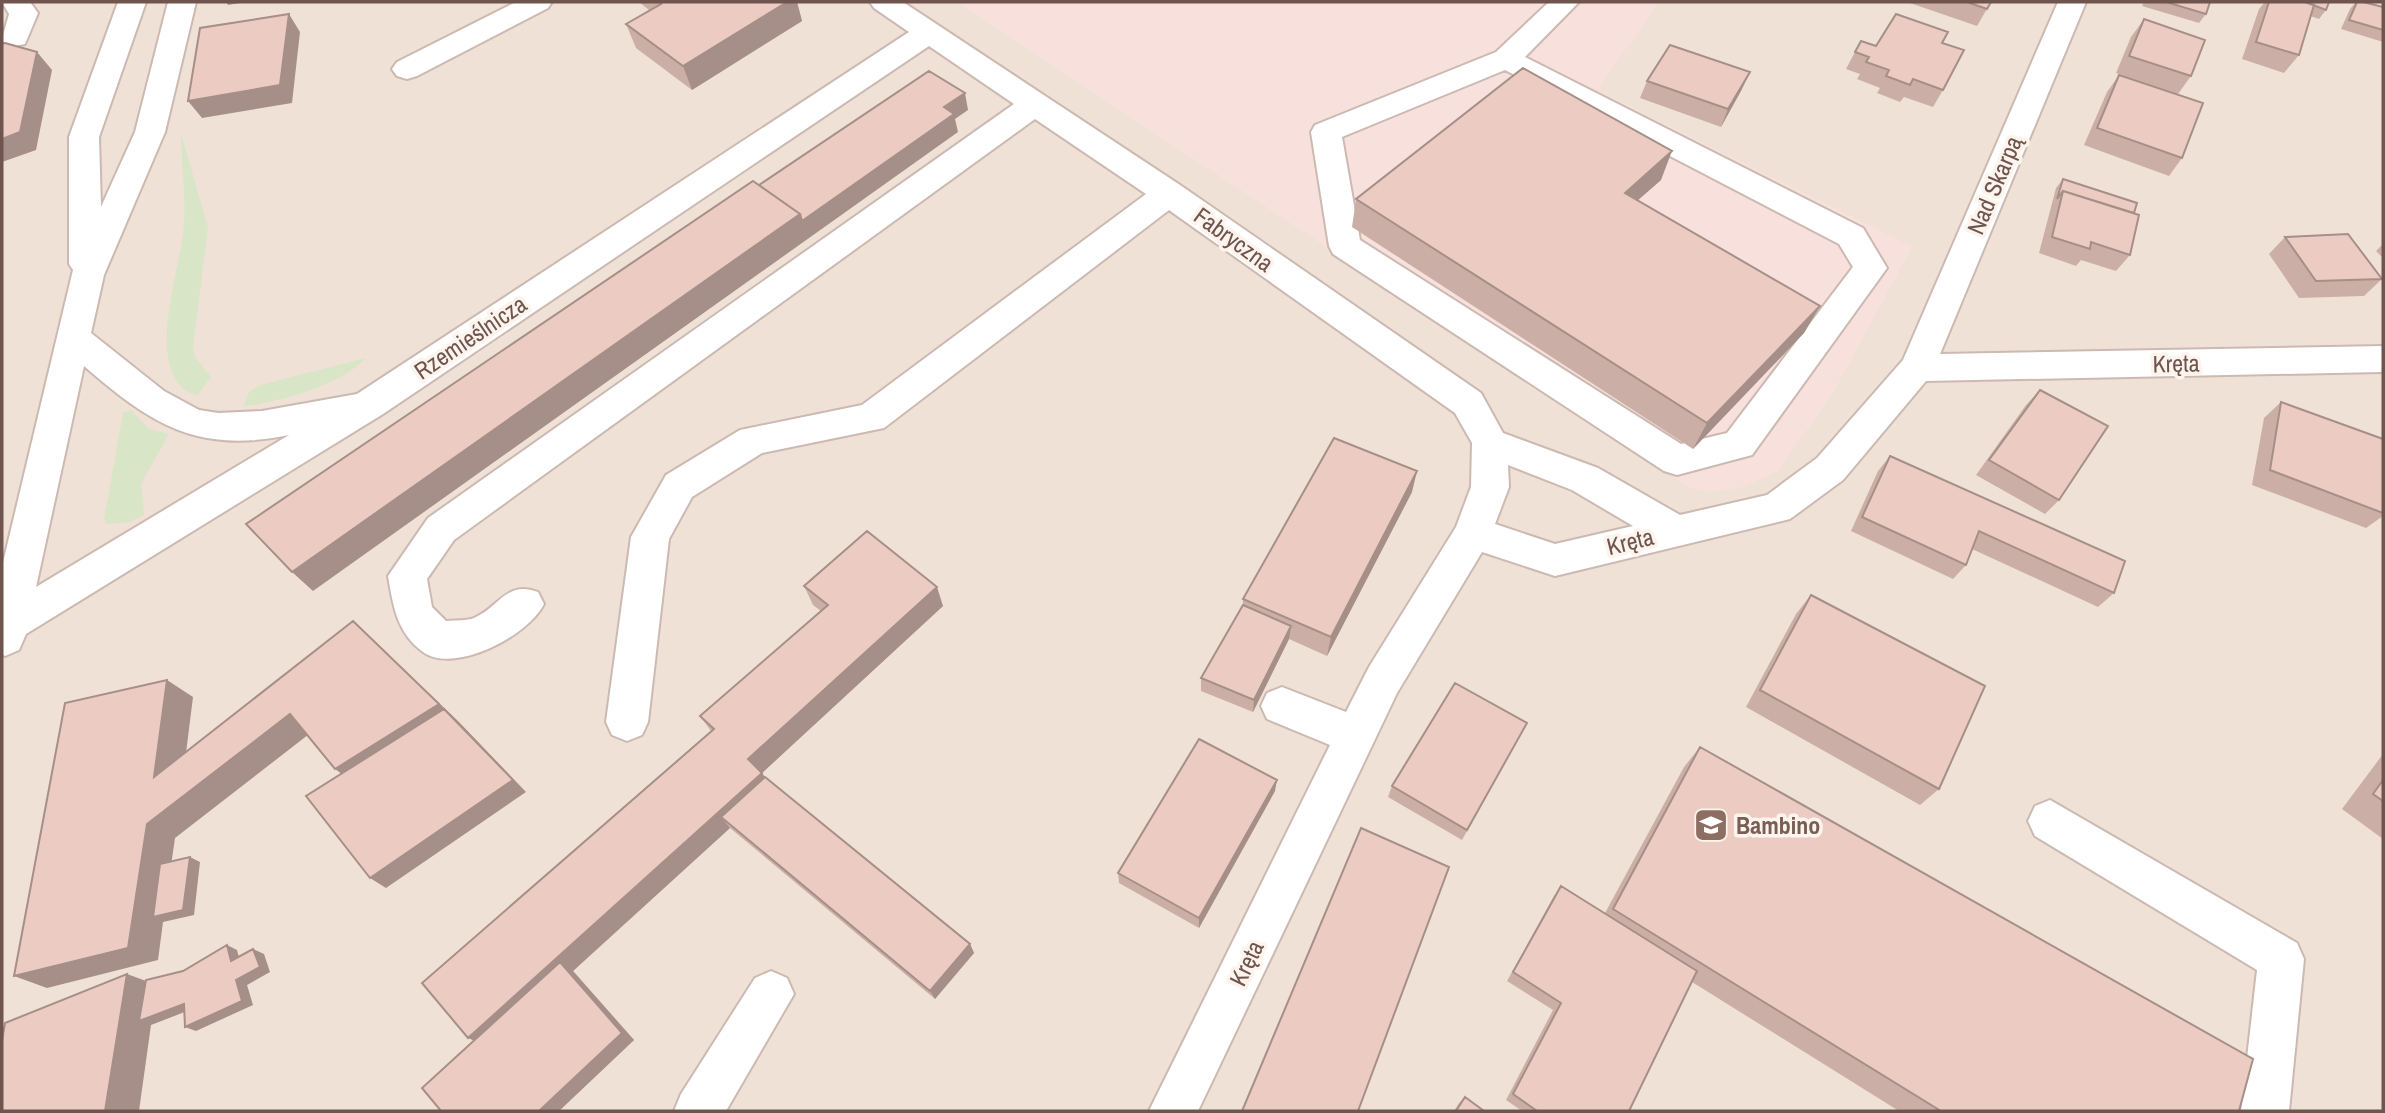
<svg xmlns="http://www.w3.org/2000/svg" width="2385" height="1113" font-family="'Archivo Narrow',sans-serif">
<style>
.residential{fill:#f0e1d6}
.commercial{fill:#f8e0dc}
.green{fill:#d8e5c7}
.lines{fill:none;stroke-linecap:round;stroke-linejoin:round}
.minor-casing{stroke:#ccb9b2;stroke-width:4}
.minor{fill:#fff;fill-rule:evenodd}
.wall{fill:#cbafa7}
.shaded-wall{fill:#a58f88}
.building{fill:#ecccc2;stroke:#a58f88;stroke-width:2}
.labels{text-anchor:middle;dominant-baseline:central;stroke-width:7;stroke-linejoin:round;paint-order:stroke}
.street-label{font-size:24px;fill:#70554f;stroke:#fdf4ed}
.education-label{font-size:24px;font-weight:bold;fill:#785e54;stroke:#fdf4ed;text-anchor:start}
</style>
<rect width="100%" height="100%" fill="#faf0e7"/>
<!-- residential -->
<path class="residential" d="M2 2H2383V1111H2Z"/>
<!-- commercial -->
<path class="commercial" d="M957 2H1659L1597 90 1912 247 1833 393 1778 471 1743 487 1710 492 1689 487Z"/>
<!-- green -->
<path class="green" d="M181 133 208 228 193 346 195 357 211 377 197 396C139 377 182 267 184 224 186 194 181 163 181 133Z
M366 358C341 385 280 402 244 406L249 392 260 385Z
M131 410 149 429 169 434 141 484 144 515 130 522 107 524 104 519 123 413Z"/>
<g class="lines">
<!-- minor casing -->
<g class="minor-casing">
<path id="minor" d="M2 2H30L38 13 25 44 15 46 5 44 2 39 9 14Z
M118 2H146L99 137 101 207 135 132 168 2H196L165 132 104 275 91 333 164 391 199 410 218 413 262 411 357 394 909 32 874 8 870 2H903L1180 185 1481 393 1503 433 1598 468 1680 515 1767 495 1817 458 1903 360 2058 2H2086L1940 354 2383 346V372L1926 381 1843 480 1790 519 1555 576 1482 552 1397 693 1198 1111H1149L1330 745 1267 719 1261 706 1267 693 1282 687 1346 712 1369 667 1456 527 1471 487 1472 443 1455 413 1169 210 884 428 762 453 692 497 669 539 648 722 642 735 627 741 612 735 606 722 631 537 666 475 740 430 862 405 1146 194 1035 119 454 540 427 579 432 607 446 621C455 620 467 621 474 618 500 607 506 580 538 592L544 604C529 635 455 675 423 652 397 633 393 606 388 576L428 518 1014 104 929 46 383 414 26 634 19 650 5 656 2 654V567L73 270 69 264V137ZM84 366C151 424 196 454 289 435L36 587ZM1508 465 1572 490 1633 526 1555 544 1495 524 1509 487Z
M516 2H552L548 8 417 76 407 79 397 76 392 69 397 62Z
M1549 2H1579L1525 57 1863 228 1887 268 1752 455 1677 475 1664 471 1333 254 1329 246 1311 132 1315 125 1496 52ZM1505 70 1839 244 1853 267 1727 433 1681 444 1360 240 1342 137Z
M2050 800 2297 943 2304 959 2289 1111H2241L2257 970 2035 836 2028 821 2035 806Z
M771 971 787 978 794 994 726 1111H674L681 1094 755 978Z"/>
</g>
<!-- minor -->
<use href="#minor" class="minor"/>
</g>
<!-- wall -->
<path class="wall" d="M639 2H797L802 21 692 90 636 48 626 24 649 10Z
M1907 2H1991L1977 26Z
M2144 2H2210L2206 14 2199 23 2142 6Z
M2265 2H2329L2326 10 2319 19 2310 16 2299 55 2284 73 2242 59 2259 9Z
M2356 2H2363L2383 7V42L2341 29 2350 9Z
M2144 19 2191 76 2178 94 2116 73 2131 37Z
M1942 43 1943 90 1933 107 1904 97 1900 102 1877 93 1880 88 1857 79 1860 74 1846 69 1855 52 1876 46Z
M2119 75 2182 158 2169 176 2084 145 2107 92Z
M1647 81 1742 89 1721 127 1640 98Z
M2063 179 2134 213 2130 255 2116 271 2081 260 2076 266 2039 253 2056 188Z
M1661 180 1637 201 1820 306 1804 333 1693 449 1352 227 1356 199Z
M2285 237 2382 279 2364 296 2299 298 2269 254Z
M2383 244V258L2376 251Z
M2040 390 2059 500 2045 514 1976 475 2026 405Z
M2281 402 2383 439V516L2366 528 2252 485 2264 418Z
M1890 456 2114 593 2098 607 1972 549 1966 565 1953 579 1851 531 1878 471Z
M1412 492 1327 656 1289 639 1253 712 1201 691V678L1243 605V599Z
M804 586 943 606 762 773 765 777 970 944 974 953 935 999 730 828 573 971 634 1040 559 1111H441L474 1040 711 731 700 716 821 611 813 605Z
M1811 595 1939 789 1920 805 1746 707 1796 614Z
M1527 723 1462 840 1388 797 1392 786Z
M1700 747 2239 1111H1899L1692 982 1629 1111H1522L1506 1100 1553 1010 1507 981 1554 896 1561 886 1605 913 1684 767Z
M2383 754V839L2342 809Z
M1275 791 1199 928 1119 883 1118 873Z
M1465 1097 1484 1111H1454L1459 1103Z"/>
<!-- shaded-wall -->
<path class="shaded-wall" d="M226 2H246L228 5Z
M787 2H797L802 21 692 90 683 66Z
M289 14 300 32 292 103 202 118 188 101Z
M37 52 52 70 36 150 2 162V139Z
M1750 72 1742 89 1721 127 1728 109Z
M965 93 968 110 955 119 958 132 313 591 292 572Z
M1672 151 1661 180 1614 221 1625 193Z
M1820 306 1804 333 1693 449 1707 423Z
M1417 471 1412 492 1327 656 1331 637Z
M937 587 943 606 762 773 773 789 721 817 730 828 573 971 634 1040 559 1111H539L489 1047 468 1038 748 759Z
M353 621 458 721 526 792 386 888 370 878 357 785 335 769Z
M1291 626 1289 639 1253 712 1254 700Z
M167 680 193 697 181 793 154 777Z
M290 714 313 731 175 838 164 914 190 857 200 862 194 915 163 922 158 960 47 988 14 976 147 824Z
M1277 780 1275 791 1199 928V918Z
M970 944 974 953 935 999 930 991Z
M227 945 237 950 241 965 231 961Z
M253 949 264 954 270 972 247 985 253 1005 196 1031 185 1027 236 980Z
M127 974 157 985 184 1004 195 1008 151 1025 139 1111H105Z"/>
<!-- building -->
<path class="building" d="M659 2H787L683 66 626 24 661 4Z
M1967 2H1991L1987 9Z
M2166 2H2210L2206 14Z
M2269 2H2305L2314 5 2299 55 2256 42Z
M2305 2H2329L2326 10Z
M2357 2H2363L2383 7V30L2349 20Z
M289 14 280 85 188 101 200 28Z
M1896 14 1948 32 1942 43 1964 50 1943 90 1913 79 1910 85 1886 76 1889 70 1866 62 1869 57 1855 52 1861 41 1876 46Z
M2144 19 2205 40 2191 76 2129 56Z
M5 43 37 52 20 132 2 139V44Z
M1670 45 1750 72 1728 109 1647 81Z
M1523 68 1672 151 1625 193 1820 306 1707 423 1356 199Z
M929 71 965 93 944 107 954 114 802 221 800 214 759 185Z
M2119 75 2203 103 2182 158 2097 128Z
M2063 179 2137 203 2134 213 2063 191 2057 199Z
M753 181 800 214 292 572 246 524Z
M2063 191 2139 215 2130 255 2091 242 2090 249 2052 237Z
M2348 234 2382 279 2316 281 2285 237Z
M2040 390 2108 426 2059 500 1989 460Z
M2281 402 2383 439V513L2270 470Z
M1334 438 1417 471 1331 637 1243 599Z
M1890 456 2125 561 2114 593 1979 531 1966 565 1862 517Z
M867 531 937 587 748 759 762 773 468 1038 422 983 714 729 700 716 828 605 804 586Z
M1811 595 1985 686 1939 789 1760 690Z
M1243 605 1291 626 1254 700 1201 678Z
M353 621 439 704 335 769 290 714 147 824 128 948 14 976 65 703 167 680 154 777Z
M1455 683 1527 723 1467 830 1392 786Z
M444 709 513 780 370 878 306 796Z
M1199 739 1277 780 1199 918 1118 873Z
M1700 747 2253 1059 2239 1111H1941L1613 909Z
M765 777 970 944 930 991 721 817Z
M2383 780V801L2373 794Z
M1361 828 1449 867 1358 1111H1242Z
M190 857 183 910 153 917 160 864Z
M1561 886 1697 971 1629 1111H1537L1513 1094 1561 1003 1513 972Z
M227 945 231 961 253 949 260 967 236 980 242 1001 185 1027 184 1004 139 1021 146 980 183 971Z
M560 962 622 1033 539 1111H441L422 1088Z
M127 974 105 1111H2V1040L5 1023Z
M1465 1097 1484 1111H1456Z"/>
<!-- icons -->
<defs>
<g id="school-square" transform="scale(1.75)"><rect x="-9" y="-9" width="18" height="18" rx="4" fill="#8d6e63" stroke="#fdf4ed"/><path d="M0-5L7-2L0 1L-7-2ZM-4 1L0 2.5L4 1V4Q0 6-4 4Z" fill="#fff"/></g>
</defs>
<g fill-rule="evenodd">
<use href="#school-square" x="1711" y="825"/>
</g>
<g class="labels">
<!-- street labels -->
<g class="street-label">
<text transform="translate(1994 185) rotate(-67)">Nad Skarpą</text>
<text transform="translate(1234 239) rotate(36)">Fabryczna</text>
<text transform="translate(470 337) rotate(-34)">Rzemieślnicza</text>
<text transform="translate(2176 363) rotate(-1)">Kręta</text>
<text transform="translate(1630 541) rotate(-14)">Kręta</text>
<text transform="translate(1246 963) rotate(-64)">Kręta</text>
</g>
<!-- education labels -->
<g class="education-label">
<text x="1736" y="825">Bambino</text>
</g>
</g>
<!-- border -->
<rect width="2385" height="1113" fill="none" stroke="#70554f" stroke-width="7"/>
</svg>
